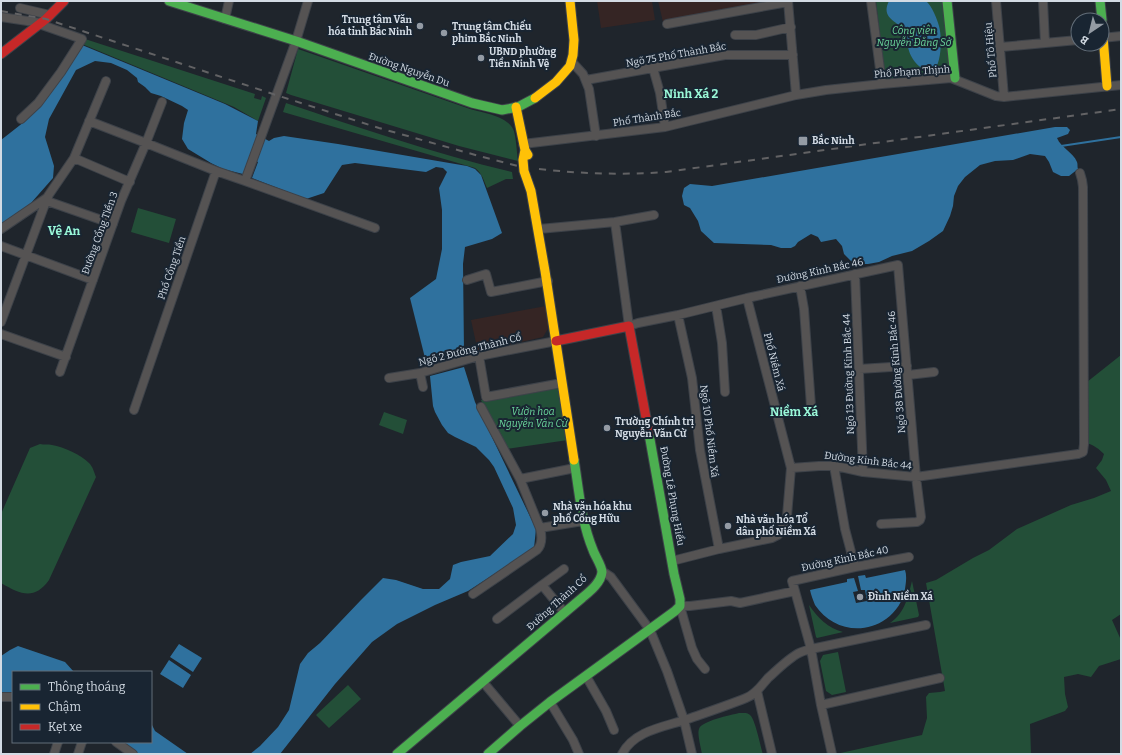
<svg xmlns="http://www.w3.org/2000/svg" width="1122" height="755" font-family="Bitter,serif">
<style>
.industrial{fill:#352524}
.green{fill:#234f38}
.water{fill:#2f719e}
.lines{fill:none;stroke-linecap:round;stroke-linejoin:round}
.stream{stroke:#2f719e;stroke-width:2}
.street-casing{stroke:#3d4249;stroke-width:10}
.fast-casing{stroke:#3d4249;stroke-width:11}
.slow-casing{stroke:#3d4249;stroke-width:11}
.jam-casing{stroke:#3d4249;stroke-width:11}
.street{stroke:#555353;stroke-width:8}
.fast{stroke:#4caf50;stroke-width:9}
.slow{stroke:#ffc107;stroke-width:9}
.jam{stroke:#c62828;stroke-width:9}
.rail{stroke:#626264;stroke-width:2;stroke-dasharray:7 7;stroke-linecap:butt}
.poi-dot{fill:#949ba4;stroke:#192532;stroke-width:1.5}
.labels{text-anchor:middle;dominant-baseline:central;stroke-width:4;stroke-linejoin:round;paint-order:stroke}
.poi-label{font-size:10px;font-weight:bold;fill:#d3dbe4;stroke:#192532;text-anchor:start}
.park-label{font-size:10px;font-style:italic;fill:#6cd99d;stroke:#192532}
.street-label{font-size:10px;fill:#d3dbe4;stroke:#192532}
.quarter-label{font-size:12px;font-weight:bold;fill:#99f7d8;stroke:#192532}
</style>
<rect width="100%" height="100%" fill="#1f252c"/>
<!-- industrial -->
<path class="industrial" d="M597 1H652L655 20 601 28Z
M658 1H777L663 22Z
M546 306 549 327 543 337 478 352 471 320Z"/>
<!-- green -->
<path class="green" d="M876 1H943L952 72 947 76 889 81 885 77Z
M85 39 255 94 254 98 261 100 262 96 266 98 258 121 234 107 82 44Z
M298 49 470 109C483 113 507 116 513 129 516 134 517 154 518 161L459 146 291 95 286 93Z
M286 103C360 128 436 154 512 172L513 179H506L487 188C484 181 482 173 475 168L283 112Z
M138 208 176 219 169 243 131 232Z
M1121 355V614L1112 620 1121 640V659L1099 666 1091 677 1078 674 1064 677 1065 694 1068 707 1065 711 1030 724 1031 754H836L922 735 927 718 926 697 929 693 940 692 945 691 926 583 936 580 973 558 989 550 1017 529 1071 505 1094 498 1111 491 1106 480 1096 468 1102 460 1104 454C1099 449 1094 445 1086 443L1087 382Z
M560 385 568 440 507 449 492 428 481 400Z
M384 412 407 420 403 434 379 425Z
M40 444C44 445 48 444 52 445 64 447 81 455 89 463 93 467 94 472 96 477L49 580C34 601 20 594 1 583V514L30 448Z
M912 581 919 615 918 617 890 623C905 613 908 597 912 581Z
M809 605C818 618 828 628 843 632L817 638 816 637Z
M838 652 846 692 832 695 826 691 820 661 823 655Z
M348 685 361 699 329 728 316 715Z
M739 713C744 713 748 712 751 716 756 723 760 745 763 754H702C701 748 697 734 699 729 701 721 731 715 739 713Z"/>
<!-- water -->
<path class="water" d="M889 1H926C932 6 937 19 939 26 942 36 942 64 933 71 920 72 910 58 908 47 907 41 908 36 905 31 898 21 880 19 889 1Z
M82 45 225 104 258 121 256 134 269 141 274 138 284 136 338 144 467 166 475 169 481 175 502 233 492 239 465 247 463 264 464 352 440 359 426 362 410 298 436 279 442 249V210L439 188 447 172 443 168 436 167 426 172 355 163 342 165 324 193 306 199 252 178 258 162 250 159 243 174 223 169 211 163 188 149 182 139 184 123 188 110 182 106 161 96 151 93 145 87 138 82 137 78 127 70 111 63 95 61 76 70 49 119 45 137 54 166 53 178 31 203 1 226V140L24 122 36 110Z
M1055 127H1067L1070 130 1068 134 1057 138C1061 148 1073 152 1077 162 1078 164 1077 167 1078 169L1069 176H1061L1053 172 1049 162 1045 156 1030 154 1013 160 995 161 980 165 965 177 958 186 954 196 953 206 950 216 943 231 929 241 912 251 892 256 879 262 868 264H854L844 254 842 246 836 239 821 242 818 237 811 234 798 242 795 246 791 248H781L771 245 714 243 701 231 698 221 690 208 684 205 682 196 684 188 690 184 712 186Z
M464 367 475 402 536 529 534 548 468 591 435 605 397 624 372 642 335 684 280 754H250L260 746 278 727 289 710 300 664 308 653 320 643 361 600 383 578 396 580 423 589H439L450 579 453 565 461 562 490 556 513 534 516 525 513 508 494 467 489 460 476 447 455 437 448 433 442 425 435 412 433 406 430 376Z
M905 570C907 576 906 582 905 589 903 601 896 612 886 619 862 636 831 629 815 605 813 600 811 595 810 590L847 582V579L854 578 858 591 853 592 856 603 867 601 865 590H861L858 576 865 575 866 578Z
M179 644 202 658 193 672 170 657Z
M18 646 65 662 74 672H13V694L1 693V656L10 650Z
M169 660 191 675 183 688 160 674Z
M151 723 155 731 188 754H137L120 742H151Z"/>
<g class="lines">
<!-- stream -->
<path class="stream" d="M1061 146 1121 137"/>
<!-- street casing -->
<g class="street-casing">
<path id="street" d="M788 1 796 95
M871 1 882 84
M996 1 1004 97
M1043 1 1045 43
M20 8 50 15
M1 17 41 23
M225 19 229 1
M667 24 788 2
M735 35H756L791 27
M1102 38 1121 36
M1001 47 1078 40
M572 62 583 74 589 89 596 136
M653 68 660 93 665 127
M586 80 725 55H793
M21 119 38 103 61 72 82 39 39 24
M89 121 146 143 216 171
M523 144 665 127 796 95 826 90 882 84 951 78 996 96 1004 97 1121 85
M74 158 130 182
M245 181 375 228
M47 201 113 224
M654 215 615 222 629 326 638 323 678 315 747 298 791 468 787 516 781 531 778 535 772 538 719 549 672 561
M1 229 48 197
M539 229 615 222
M1 246 93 280
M855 274 863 472
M467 280 486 274 491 292 548 281
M800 286 804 309 811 406
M747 298 898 265 916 477 921 517 920 520 917 522 881 524
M716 306 722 343 725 392
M678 315 692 378 700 450 719 549
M1 322 48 196 74 158 106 81
M1 334 66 357
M479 356 486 397 562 383
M859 369 907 366
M60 372 121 201 146 143 162 102
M420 373 423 387
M908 375 934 372
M389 378 420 373 479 356 556 341
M134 410 216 171 245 181 296 41 308 1
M834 466 845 529 855 567
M791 468 819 466H834L845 468 863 472 916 477 1078 454 1083 452 1084 444 1083 187 1082 180 1080 173
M520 479 575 468
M540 528 583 521
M602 571 611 577 650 630 667 671 684 720 692 754
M542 585 564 569
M473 594 537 550C543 544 542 536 540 528L520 479 481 407
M497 619 542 585 565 613
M705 669 697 659 692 648 680 606H690L731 601 740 603 795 591 792 581 855 567 909 557
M586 676 606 711 614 730
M483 682 520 726
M757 691 772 754
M1 697H13
M550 702 573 740 579 754
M821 705 940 678
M116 742 133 754
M54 754 58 742
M78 754 82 742
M622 754C634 731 663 727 685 720 705 713 726 706 746 698 756 694 761 686 768 678 777 670 789 658 799 653 803 651 807 650 811 649L795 591
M832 754 821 705 811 649 926 625"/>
</g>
<!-- fast casing -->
<g class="fast-casing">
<path id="fast" d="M169 1 296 41 472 103 502 110 518 107 535 98
M947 1 955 78
M1100 1 1102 20
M397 754 582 598C589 592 601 583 602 572 602 566 595 556 593 550 581 521 579 490 574 460
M488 754 520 726 550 702 675 611 680 606V599L674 574 649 434"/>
</g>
<!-- slow casing -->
<g class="slow-casing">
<path id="slow" d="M1102 24 1107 86
M535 98 556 82 570 66 573 55 574 40 570 1
M516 107 525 150 528 155
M525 150 523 160 524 171 531 191 545 271 574 460"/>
</g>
<!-- jam casing -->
<g class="jam-casing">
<path id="jam" d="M1 54 46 19 64 1
M556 341 629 326 649 434"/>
</g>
<!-- street -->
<use href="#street" class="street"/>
<!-- fast -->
<use href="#fast" class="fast"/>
<!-- slow -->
<use href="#slow" class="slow"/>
<!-- jam -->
<use href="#jam" class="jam"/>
<!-- rail -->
<path class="rail" d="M1 11 46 19 276 95 379 128 479 156 518 166
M539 169C583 174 622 175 666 172L1121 109"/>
</g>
<!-- markers -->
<g class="poi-dot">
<circle cx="420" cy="26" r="4"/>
<circle cx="444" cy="33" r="4"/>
<circle cx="481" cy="58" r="4"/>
<rect x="798" y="136" width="10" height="10" rx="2"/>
<circle cx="607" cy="428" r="4"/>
<circle cx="545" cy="513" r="4"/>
<circle cx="728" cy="526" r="4"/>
<circle cx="860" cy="597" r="4"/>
</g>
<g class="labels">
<!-- poi labels -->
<g class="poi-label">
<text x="412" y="20" text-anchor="end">Trung tâm Văn<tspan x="412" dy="12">hóa tỉnh Bắc Ninh</tspan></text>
<text x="452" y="27">Trung tâm Chiếu<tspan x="452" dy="12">phim Bắc Ninh</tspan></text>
<text x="489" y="52">UBND phường<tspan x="489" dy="12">Tiền Ninh Vệ</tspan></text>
<text x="812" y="141">Bắc Ninh</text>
<text x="615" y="422">Trường Chính trị<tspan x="615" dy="12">Nguyễn Văn Cừ</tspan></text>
<text x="553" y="507">Nhà văn hóa khu<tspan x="553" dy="12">phố Cổng Hữu</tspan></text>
<text x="736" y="520">Nhà văn hóa Tổ<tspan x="736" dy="12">dân phố Niềm Xá</tspan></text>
<text x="868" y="597">Đình Niềm Xá</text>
</g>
<!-- park labels -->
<g class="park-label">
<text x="914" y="31">Công viên<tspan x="914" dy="12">Nguyễn Đăng Sở</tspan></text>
<text x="533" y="412">Vườn hoa<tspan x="533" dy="12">Nguyễn Văn Cừ</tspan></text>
</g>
<!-- street labels -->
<g class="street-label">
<text transform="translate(991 50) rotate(-95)">Phố Tô Hiệu</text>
<text transform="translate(676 55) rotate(-10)">Ngõ 75 Phố Thành Bắc</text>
<text transform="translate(409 70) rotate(19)">Đường Nguyễn Du</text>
<text transform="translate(912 72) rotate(-4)">Phố Phạm Thịnh</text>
<text transform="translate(647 118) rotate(-9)">Phố Thành Bắc</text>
<text transform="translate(100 233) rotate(-70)">Đường Cổng Tiền 3</text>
<text transform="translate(172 268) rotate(-71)">Phố Cổng Tiền</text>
<text transform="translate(820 271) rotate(-12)">Đường Kinh Bắc 46</text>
<text transform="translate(470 350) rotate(-14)">Ngõ 2 Đường Thành Cổ</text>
<text transform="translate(774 362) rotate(76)">Phố Niềm Xá</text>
<text transform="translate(897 372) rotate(-95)">Ngõ 38 Đường Kinh Bắc 46</text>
<text transform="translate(849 374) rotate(-92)">Ngõ 13 Đường Kinh Bắc 44</text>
<text transform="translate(709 431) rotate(83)">Ngõ 10 Phố Niềm Xá</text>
<text transform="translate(868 461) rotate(7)">Đường Kinh Bắc 44</text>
<text transform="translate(672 496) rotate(80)">Đường Lê Phụng Hiểu</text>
<text transform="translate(845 559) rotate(-12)">Đường Kinh Bắc 40</text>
<text transform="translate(557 603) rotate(-42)">Đường Thành Cổ</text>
</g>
<!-- quarter labels -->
<g class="quarter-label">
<text x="691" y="94">Ninh Xá 2</text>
<text x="64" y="231">Vệ An</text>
<text x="794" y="412">Niềm Xá</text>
</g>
</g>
<!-- border -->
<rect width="1122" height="755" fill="none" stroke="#d3dbe4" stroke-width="4"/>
<!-- legend -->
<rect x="12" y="671" width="140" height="72" fill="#192532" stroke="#636e79"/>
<rect x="20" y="684" width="20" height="6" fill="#4caf50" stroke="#636e79"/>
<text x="48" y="691" font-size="12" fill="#d3dbe4">Thông thoáng</text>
<rect x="20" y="704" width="20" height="6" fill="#ffc107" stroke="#636e79"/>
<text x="48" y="711" font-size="12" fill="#d3dbe4">Chậm</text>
<rect x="20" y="724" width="20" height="6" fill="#c62828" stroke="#636e79"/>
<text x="48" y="731" font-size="12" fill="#d3dbe4">Kẹt xe</text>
<!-- north arrow -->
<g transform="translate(1090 32) rotate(215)"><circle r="19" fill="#192532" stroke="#636e79"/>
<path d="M0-3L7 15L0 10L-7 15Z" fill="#949ba4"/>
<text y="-6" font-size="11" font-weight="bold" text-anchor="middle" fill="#d3dbe4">B</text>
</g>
</svg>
